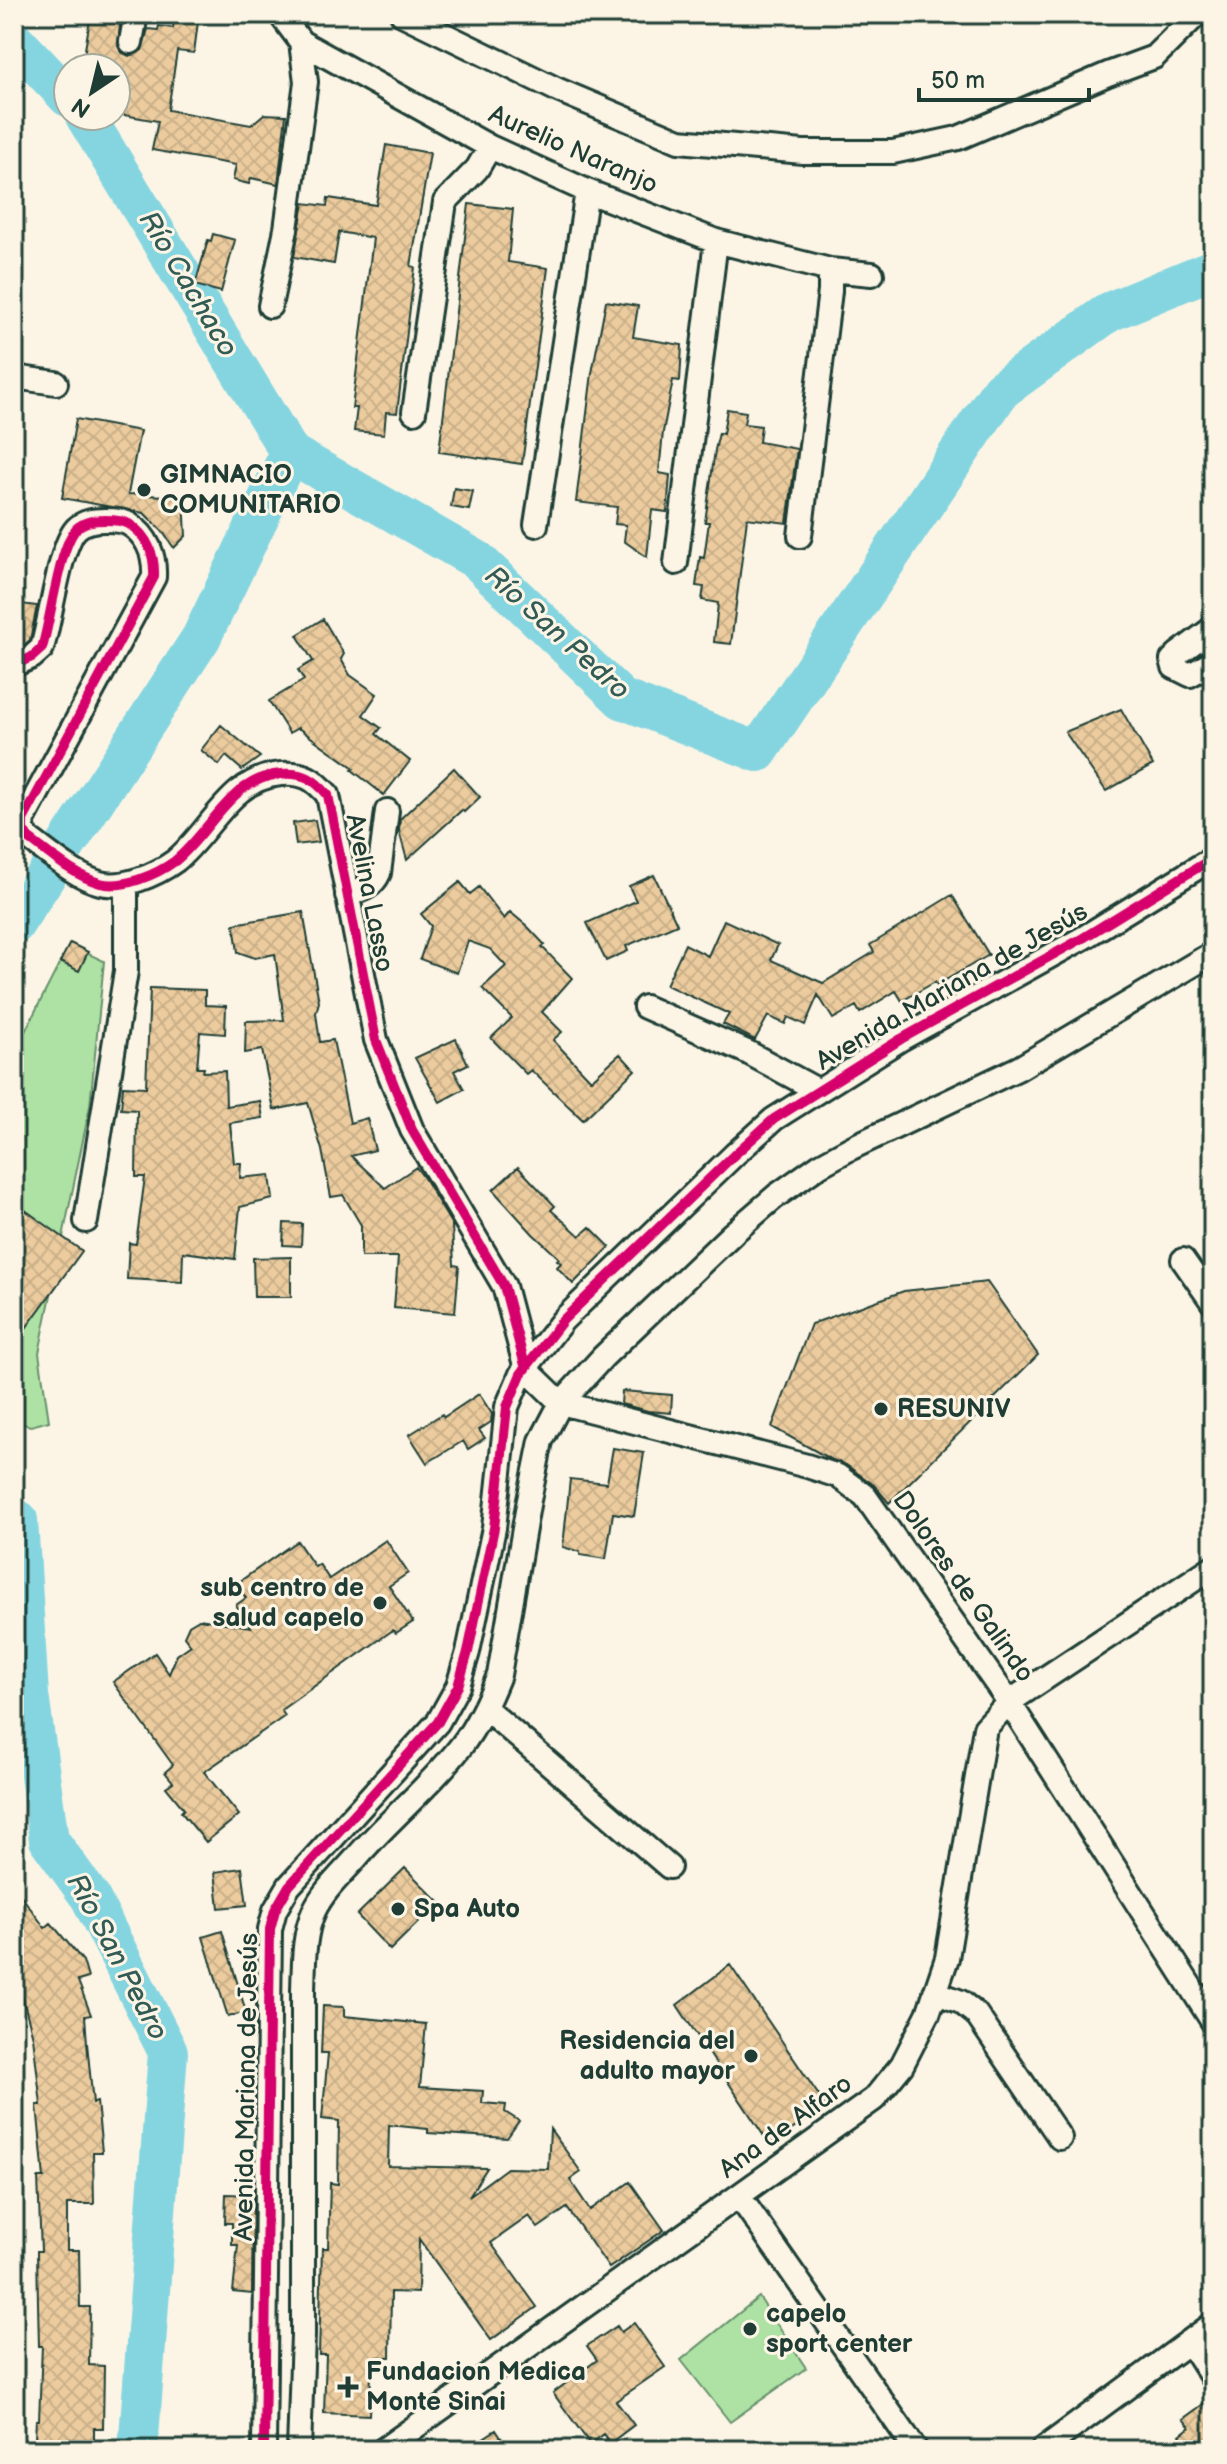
<svg xmlns="http://www.w3.org/2000/svg" width="1227" height="2464" font-family="'Balsamiq Sans',sans-serif">
<style>
.green{fill:#aee2a4;stroke:#66906c;stroke-width:2}
.lines{fill:none;stroke-linecap:round;stroke-linejoin:round}
.river{stroke:#85d5e0;stroke-width:40}
.building{fill:url(#building-cross-hatch);stroke:#1f3d34;stroke-width:2}
.minor-casing{stroke:#1f3d34;stroke-width:28}
.minor{stroke:#fcf5e5;stroke-width:22}
.cycleway-casing{stroke:#fcf5e5;stroke-width:15}
.cycleway{stroke:#d6006c;stroke-width:10}
.poi-dot{fill:#1f3d34;stroke:#fcf5e5;stroke-width:3}
.labels{text-anchor:middle;dominant-baseline:central;stroke-width:6;stroke-linejoin:round;paint-order:stroke}
.street-label{font-size:26px;fill:#1f3d34;stroke:#fcf5e5}
.poi-label{font-size:26px;font-weight:bold;fill:#1f3d34;stroke:#fcf5e5;text-anchor:start}
.water-label{font-size:28px;font-style:italic;fill:#335b56;stroke:#fcf5e5}
</style>
<defs>
<pattern id="building-cross-hatch" width="8" height="8" patternUnits="userSpaceOnUse" patternTransform="scale(2)"><rect width="8" height="8" fill="#eccc9e"/><path d="M0 0l8 8M0 8l8-8" fill="none" stroke="#cab089"/></pattern>
</defs>
<rect width="100%" height="100%" fill="#fcf5e5"/>
<filter id="ink" filterUnits="userSpaceOnUse"><feTurbulence type="fractalNoise" baseFrequency=".0125" numOctaves="2"/><feDisplacementMap in="SourceGraphic" scale="16" xChannelSelector="R" yChannelSelector="G"/><feConvolveMatrix kernelMatrix="1 2 1 2 8 2 1 2 1" color-interpolation-filters="sRGB"/></filter>
<g filter="url(#ink)">
<!-- green -->
<path class="green" d="M69 945 104 961 90 1106 39 1353 49 1421 31 1426 14 1422V1053Z
M759 2297 806 2368 730 2422 681 2360Z"/>
<g class="lines">
<!-- river -->
<path class="river" d="M14 40 68 97
M85 116 290 453
M14 925 201 638 290 453 477 560 622 699 758 752 1001 390 1109 312 1213 269
M14 1518 18 1520 29 1695 49 1840 90 1897 168 2052 138 2450"/>
</g>
<!-- building -->
<path class="building" d="M175 14H199L194 53 177 51 168 110 251 125 264 114 286 115 278 184 251 178 249 184 233 180 236 165 152 150 158 121 118 114 124 78 116 76V68H82L90 19 120 24 118 46 121 52 129 56 142 50 148 29 158 30 159 26 173 28Z
M386 145 430 153 411 266 415 267 397 413 386 412 384 434 354 431 357 408H352L373 238 339 232 334 264 294 257 304 203 327 206 328 198 376 205Z
M469 204 513 209 508 262 548 268 522 464 439 452Z
M213 234 235 240 221 292 195 285 208 240 211 241Z
M606 301 638 306 633 337 682 345 680 381 673 380 663 432 659 473 670 475 667 512 652 510 647 557 624 541 626 525 615 524 617 507 576 502 592 373Z
M727 409 746 412 744 424 761 426 759 442 797 449 787 523 747 518 731 644 714 642 718 603 702 600 704 587 696 586 700 557 704 558 709 522H705L715 450 719 433 723 434Z
M76 419 140 431 128 494 184 497 186 536 174 548 162 531 144 513 62 498Z
M454 488 473 491 469 510 451 507Z
M14 603 37 606 30 640 24 645 14 644Z
M323 619 344 654 341 659 350 675 377 694 363 715 381 728 376 734 410 761 384 795 352 770 354 768 298 728 289 733 269 701 304 680 298 670 313 661 297 635Z
M1121 709 1153 765 1106 791 1065 732Z
M221 725 238 739 260 757 242 770 226 756 219 765 201 750Z
M454 768 480 797 464 812 462 810 407 860 399 831 400 819Z
M315 820 319 842 296 845 293 823Z
M654 875 677 924 626 946 628 951 606 961 587 923 636 901 629 886Z
M460 882 470 894 479 887 504 919 510 912 527 926 545 945 542 947 572 978 542 1012 562 1032 553 1040 591 1080 620 1054 635 1070 583 1120 531 1070 526 1074 491 1038 512 1018 482 988 506 966 490 949 468 941 457 973 420 959 431 926 421 914Z
M952 895 989 955 937 985 935 982 902 1001 896 991 860 1013 856 1006 833 1019 818 995 805 1025 788 1017 785 1024 768 1016 755 1040 723 1024 729 1014 666 985 685 944 708 956 724 920 778 945 771 960 823 983 874 952 870 945Z
M303 912 319 1002 316 1013 320 1042 333 1040 350 1123 367 1118 375 1150 351 1156 385 1188 416 1167 424 1178 452 1225 454 1265 459 1266 455 1313 394 1308 398 1257H361V1225L343 1195 331 1197 322 1150 308 1103 274 1110 262 1050 245 1053 246 1021 284 1020 275 954 255 958 238 952 234 924Z
M70 943 88 952 79 971 60 962Z
M150 988 205 990V1005L226 1006 225 1034 200 1032 197 1068H204L203 1072 225 1071 226 1106 260 1101 263 1118 230 1123 234 1163H241L240 1178 270 1175 273 1199 240 1207 235 1259 183 1252 182 1282 127 1279 129 1243 136 1244 145 1177H136L137 1110 121 1109 123 1086 146 1087Z
M456 1039 468 1064 454 1071 464 1089 440 1102 415 1058Z
M518 1167 555 1206 551 1210 580 1236 590 1227 610 1247 573 1284 557 1267 561 1263 557 1260 559 1258 533 1234 493 1190Z
M14 1202 82 1251 26 1328 14 1319Z
M284 1223 302 1224 301 1246 283 1245Z
M291 1257V1297H254L253 1258Z
M987 1282 1038 1355 889 1503 874 1485 846 1465 830 1459 772 1427 811 1324 904 1291Z
M622 1391 672 1395 671 1413 648 1411 621 1404Z
M479 1394 492 1414 491 1422 479 1430 485 1438 468 1449 463 1441 427 1463 409 1435 442 1414 444 1417Z
M613 1448 644 1453 634 1516 613 1513 606 1559 580 1555V1552L563 1547 570 1479 607 1483Z
M386 1540 408 1573 389 1586 413 1622 396 1633 393 1630 281 1710 285 1716 204 1772 239 1815 206 1842 181 1812 184 1809 166 1787 173 1782 165 1772 173 1765 113 1682 155 1653 169 1674 177 1655 191 1645 184 1636 189 1625 199 1619 251 1627 236 1605 246 1598 236 1584 297 1541 315 1567 319 1564 329 1579Z
M242 1868 247 1905 219 1908 215 1872Z
M405 1868 439 1902 390 1950 357 1915Z
M14 1886 45 1928 51 1923 83 1961 88 1978 78 1981 91 2015 85 2016 87 2043 93 2103 97 2102 102 2152H93L94 2204H67V2250H79L80 2307H90L89 2365 104 2366 103 2428H94V2450H42V2438H35L36 2420H39L42 2346H39L38 2303 37 2251H41L38 2178H44L37 2105H41L33 2037 14 1965Z
M222 1931 246 2012 228 2017 203 1937Z
M730 1965 826 2106 770 2145 677 2005Z
M323 2006 344 2007V2016L426 2024 420 2087 483 2091 482 2103 506 2105 505 2112 519 2121 507 2138 428 2133V2129L389 2125 388 2166 487 2168 469 2196 507 2168 548 2169 550 2129 581 2172 570 2180 590 2210 630 2182 664 2230 609 2268 567 2208 538 2228 529 2216 491 2243 537 2307 491 2340 419 2239 418 2293 391 2292 390 2357H372L369 2415 324 2413 326 2355H319L322 2248H328L330 2183 338 2184 339 2121 322 2119 328 2053H321Z
M226 2194 253 2195 252 2294 233 2292 238 2245H232V2223H225Z
M634 2323 665 2367 616 2401 634 2425 610 2443 603 2434 590 2444 553 2393 597 2360 587 2346 617 2326 621 2332Z
M1213 2397V2450H1191L1180 2435 1190 2427 1183 2419Z
M496 2430 509 2450H465Z"/>
<g class="lines">
<!-- minor casing -->
<g class="minor-casing">
<path id="minor" d="M280 14 301 42 490 147 587 191 716 241 830 270 872 274
M402 14 558 90 679 141 803 152H893L958 138 1108 74 1154 57 1197 14
M131 42 136 14
M270 306 286 229 306 82 301 42
M14 377 56 383
M414 412 445 202 477 169 490 147
M536 525 587 191
M800 536 830 291V270
M676 563 716 241
M1213 628 1178 654 1172 660 1174 667 1190 675 1213 662
M14 665 32 657 42 648C51 619 59 548 76 529 84 521 94 520 105 520 112 520 122 520 129 524 148 536 155 556 154 577L23 820V830L28 838C49 853 74 876 100 883 123 889 156 875 175 861 211 832 230 778 281 774 304 772 314 779 328 795L376 1040 412 1130 504 1286 526 1369
M347 895C362 890 373 887 379 873L387 811
M645 1007 747 1052 817 1090
M86 1221 126 971V883
M1183 1260 1213 1303
M526 1369 561 1403 807 1466 838 1476 865 1496 1009 1702 1213 2022
M485 1708 669 1867
M935 1992 961 2002 976 2014 1060 2138
M739 2196 916 2450
M1189 2341 1213 2379
M264 2450 270 1929 275 1910 289 1886 438 1722 458 1686 468 1652 494 1528 507 1407 521 1374 563 1320 734 1155 774 1119 901 1039 1083 938 1213 858
M299 2450 303 2335V1990C304 1964 303 1935 314 1911 323 1891 342 1874 356 1858 389 1819 431 1786 462 1745 478 1724 489 1700 499 1675L528 1505 541 1441 561 1403 603 1357 733 1233 776 1196 820 1165 851 1148 1019 1068 1213 953
M383 2450 874 2099 902 2065 928 2014 947 1958 985 1728 1009 1702 1213 1567
M1042 2450 1213 2324"/>
</g>
<!-- minor -->
<use href="#minor" class="minor"/>
<!-- cycleway casing -->
<g class="cycleway-casing">
<path id="cycleway" d="M14 665 32 657 42 648C51 619 59 548 76 529 84 521 94 520 105 520 112 520 122 520 129 524 148 536 155 556 154 577L23 820V830L28 838C49 853 74 876 100 883 123 889 156 875 175 861 211 832 230 778 281 774 304 772 314 779 328 795L376 1040 412 1130 504 1286 526 1369
M264 2450 270 1929 275 1910 289 1886 438 1722 458 1686 468 1652 494 1528 507 1407 521 1374 563 1320 734 1155 774 1119 901 1039 1083 938 1213 858"/>
</g>
<!-- cycleway -->
<use href="#cycleway" class="cycleway"/>
</g>
</g>
<!-- markers -->
<g class="poi-dot">
<circle cx="144" cy="490" r="8"/>
<circle cx="881" cy="1409" r="8"/>
<circle cx="380" cy="1603" r="8"/>
<circle cx="398" cy="1909" r="8"/>
<circle cx="751" cy="2056" r="8"/>
<circle cx="750" cy="2329" r="8"/>
<path d="M344 2375h8v8h8v8h-8v8h-8v-8h-8v-8h8z"/>
</g>
<g class="labels">
<!-- street labels -->
<g class="street-label">
<text transform="translate(573 150) rotate(24)">Aurelio Naranjo</text>
<text transform="translate(369 893) rotate(79)">Avelina Lasso</text>
<text transform="translate(952 987) rotate(-30)">Avenida Mariana de Jesús</text>
<text transform="translate(963 1587) rotate(55)">Dolores de Galindo</text>
<text transform="translate(247 2087) rotate(-89)">Avenida Mariana de Jesús</text>
<text transform="translate(786 2127) rotate(-36)">Ana de Alfaro</text>
</g>
<!-- poi labels -->
<g class="poi-label">
<text x="160" y="475">GIMNACIO<tspan x="160" dy="30">COMUNITARIO</tspan></text>
<text x="897" y="1409">RESUNIV</text>
<text x="364" y="1588" text-anchor="end">sub centro de<tspan x="364" dy="30">salud capelo</tspan></text>
<text x="414" y="1909">Spa Auto</text>
<text x="735" y="2041" text-anchor="end">Residencia del<tspan x="735" dy="30">adulto mayor</tspan></text>
<text x="766" y="2314">capelo<tspan x="766" dy="30">sport center</tspan></text>
<text x="366" y="2372">Fundacion Medica<tspan x="366" dy="30">Monte Sinai</tspan></text>
</g>
<!-- water labels -->
<g class="water-label">
<text transform="translate(188 284) rotate(59)">Río Cachaco</text>
<text transform="translate(557 633) rotate(42)">Río San Pedro</text>
<text transform="translate(117 1957) rotate(62)">Río San Pedro</text>
</g>
</g>
<!-- margin -->
<rect width="1227" height="2464" fill="none" stroke="#fcf5e5" stroke-width="48"/>
<rect x="24" y="24" width="1179" height="2416" fill="none" stroke="#1f3d34" stroke-width="3" filter="url(#ink)"/>
<!-- north arrow -->
<g transform="translate(92 92) rotate(215)"><circle r="38" fill="#fcf5e5" stroke="#a4ab9e" stroke-width="2"/>
<path d="M0-6L14 30L0 20L-14 30Z" fill="#1f3d34"/>
<text y="-12" font-size="22" font-weight="bold" text-anchor="middle" fill="#1f3d34">N</text>
</g>
<!-- scale -->
<path d="M919 88v12h170v-12" fill="none" stroke="#1f3d34" stroke-width="4"/>
<text x="931" y="88" font-size="24" fill="#1f3d34" stroke="#fcf5e5" stroke-width="6" paint-order="stroke">50 m</text>
</svg>
